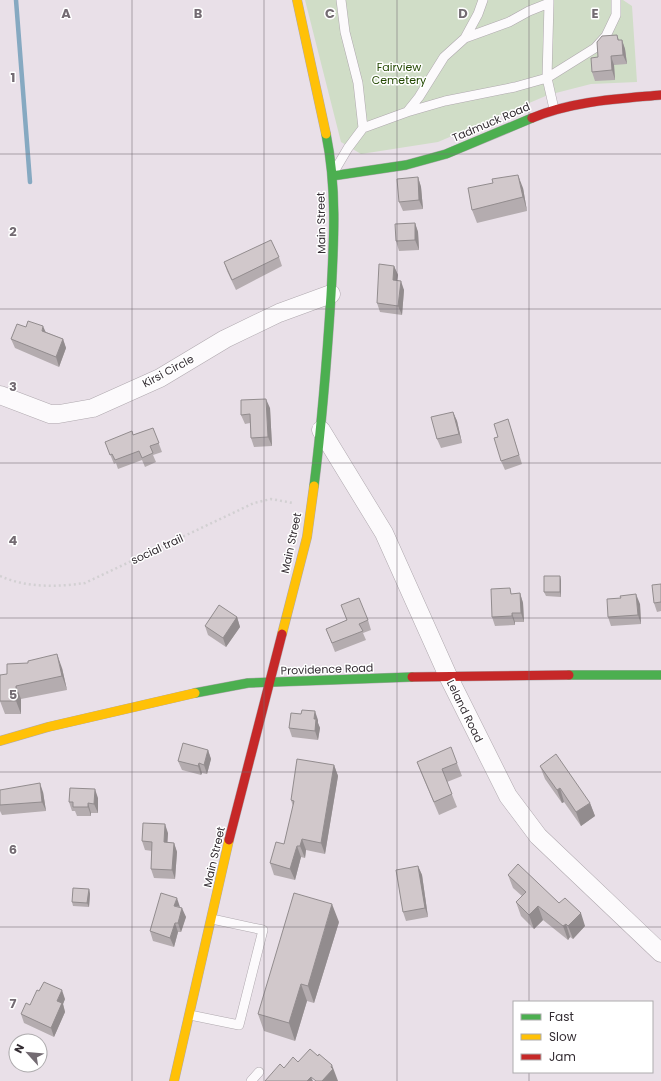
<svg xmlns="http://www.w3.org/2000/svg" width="661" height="1081" font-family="Poppins,sans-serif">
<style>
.green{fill:#d0ddc7}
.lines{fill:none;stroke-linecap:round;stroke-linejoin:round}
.stream{stroke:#86a9c1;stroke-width:4.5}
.lane-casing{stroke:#afa8ae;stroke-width:10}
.street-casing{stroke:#afa8ae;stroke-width:19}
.fast-casing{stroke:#afa8ae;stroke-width:10}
.slow-casing{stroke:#afa8ae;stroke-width:10}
.jam-casing{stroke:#afa8ae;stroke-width:10}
.path{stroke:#d2d0d2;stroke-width:2.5;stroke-dasharray:2 3;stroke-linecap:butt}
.lane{stroke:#fcfafc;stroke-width:9}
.street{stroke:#fcfafc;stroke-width:18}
.fast{stroke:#4caf50;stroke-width:9}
.slow{stroke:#ffc107;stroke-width:9}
.jam{stroke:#c62828;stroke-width:9}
.wall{fill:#b4acaf}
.shaded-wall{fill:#928c8e}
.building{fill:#d1c8cb;stroke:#928c8e}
.grid{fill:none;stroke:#736b72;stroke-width:1;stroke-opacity:0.55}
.labels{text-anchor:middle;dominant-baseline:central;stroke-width:3;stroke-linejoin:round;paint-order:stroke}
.park-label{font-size:11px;fill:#244903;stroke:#fff}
.street-label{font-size:11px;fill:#332c32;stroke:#fff}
.grid-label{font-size:13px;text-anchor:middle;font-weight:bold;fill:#736b72;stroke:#fff;stroke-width:3;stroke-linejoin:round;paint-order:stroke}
</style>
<rect width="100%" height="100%" fill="#e9e0e8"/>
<!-- green -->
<path class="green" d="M305 0H623L632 6 637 82 591 84 548 95 438 142 361 154 341 142Z"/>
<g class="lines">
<!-- stream -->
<path class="stream" d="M16 0 30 182"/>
<!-- lane casing -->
<g class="lane-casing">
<path id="lane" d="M341 0 345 32 358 83 363 128
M483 0 478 14 465 38 509 22 529 11 549 3V0
M549 3 547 78 554 109
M407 112 419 97 444 57 465 38
M335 170 348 148 363 128 407 112 445 101 515 87 547 78 595 48 606 36 616 15V0
M190 1015 239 1025 263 930 212 919
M251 1081 259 1072"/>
</g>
<!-- street casing -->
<g class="street-casing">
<path id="street" d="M0 395 50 414H59L93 408 160 378 225 339 279 313 331 294
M321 430 384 533 448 676 508 796 538 836 661 953"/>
</g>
<!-- fast casing -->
<g class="fast-casing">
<path id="fast" d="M332 176 406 165 446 154 532 118
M314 486C322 422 327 359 331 295 334 241 337 187 326 134
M569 675H661
M195 693 248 683 412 677"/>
</g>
<!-- slow casing -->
<g class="slow-casing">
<path id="slow" d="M297 0 326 134
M282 634 307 537 314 486
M0 741 48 727 195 693
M174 1081 229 840"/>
</g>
<!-- jam casing -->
<g class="jam-casing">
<path id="jam" d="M532 118C573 101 617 99 661 95
M412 677 569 675
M229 840 282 634"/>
</g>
<!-- path -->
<path class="path" d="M0 576C26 588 58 587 85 583L254 503 271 499 293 503"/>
<!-- lane -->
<use href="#lane" class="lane"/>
<!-- street -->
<use href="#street" class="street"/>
<!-- fast -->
<use href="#fast" class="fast"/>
<!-- slow -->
<use href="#slow" class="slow"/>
<!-- jam -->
<use href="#jam" class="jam"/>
</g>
<!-- wall -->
<path class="wall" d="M617 35 619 40H622L625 49 627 64 614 65 615 80 595 81 592 72 598 57Z
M418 177 421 187 423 209 403 211 399 202Z
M493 183 523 188 527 211 477 223 472 210Z
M415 223 418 232 419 250 399 251 396 241Z
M279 257 282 266 236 290 227 271 224 262Z
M394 266 398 275 397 280 404 290 402 315 380 312 377 303Z
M26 327 46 332 63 339 66 348 59 367 15 348 11 339Z
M270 408 272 446 254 447 251 438 250 423 245 424 241 415Z
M453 412 457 421 462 443 441 448 437 439Z
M508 419 522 464 505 470 501 461 498 437Z
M153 428 162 452 153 455 156 462 145 467 142 460 118 469 116 463 114 464 105 442 133 435Z
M560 576 561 581V597L546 596 544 592Z
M661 584V611L657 612 654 603Z
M520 593 523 603 524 622H515V625L495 626 492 617 512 594Z
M640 604 641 624 611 626 608 617Z
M341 605 368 620 371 630 363 633 366 640 335 652 326 629 347 620Z
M237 617 240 627 226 647 208 635 205 626Z
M62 668 67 690 21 699V714H5L0 701 7 674Z
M318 720V723L320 728 318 740 292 737 289 728Z
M208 750 211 759 207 774 202 773 201 775 182 770 178 761Z
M417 762 457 763 462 776 447 782 457 807 439 815 422 775Z
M334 765 338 776 325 854 306 850 305 858 301 857 295 880 274 875 270 863 284 844 293 806 291 800Z
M540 766 590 803 595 816 581 826 564 802 562 803 545 779Z
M0 790 43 792 46 811 2 815 0 811Z
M98 798V813H91V816H77L75 811H72L69 802Z
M168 833 167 842 174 843 177 852 175 879 154 878 151 869 152 851 145 850 142 841Z
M418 866 422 875 428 917 406 921 403 912Z
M508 875 559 903 585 926 573 939 570 937 568 940 543 920 534 929 521 916 516 902 522 896 513 888Z
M89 889 90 894 89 907 73 906 72 902Z
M180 908 186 917 181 932H178L174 947 153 941 150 931Z
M339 922 314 1003 307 1001 295 1041 264 1031 258 1014Z
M65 999 63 1004 65 1012 54 1037 24 1023 21 1014 30 1005Z"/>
<!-- shaded-wall -->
<path class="shaded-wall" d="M622 40 625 49 627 64 623 55Z
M611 56 614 65 615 80 612 70Z
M518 175 523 188 527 211 523 197Z
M418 177 421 187 423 209 419 200Z
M415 223 418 232 419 250 415 240Z
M394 266 398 275 396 289 393 280Z
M401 281 404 290 402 315 398 306Z
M43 326 47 335 42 331Z
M63 339 66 348 59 367 56 357Z
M266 399 270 408 272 446 268 437Z
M453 412 457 421 462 443 459 434Z
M560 576 561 581V597L560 592Z
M520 593 523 603 524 622 521 613Z
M636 594 640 604 641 624 638 615Z
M512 613 515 622V625L512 616Z
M237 617 240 627 226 647 223 638Z
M57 654 62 668 67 690 62 676Z
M16 686 21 699V714L16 701Z
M315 711 318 720V723L320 728 318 740 315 731 314 719Z
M208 750 211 759 207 774 204 765Z
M199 763 202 773 201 775 198 766Z
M334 765 338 776 325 854 321 843Z
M40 783 43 792 46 811 42 802Z
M560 788 564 802 562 803 557 790Z
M95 789 98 798V813L94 804Z
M88 803 91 813V816L88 807Z
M590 803 595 816 581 826 576 812Z
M165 824 168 833 167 851 164 842Z
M302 839 306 850 305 858 300 846Z
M174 843 177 852 175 879 172 870Z
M297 846 301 857 295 880 290 869Z
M418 866 422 875 428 917 425 908Z
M89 889 90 894 89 907 87 903Z
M177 898 180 907 174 906Z
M332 904 339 922 314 1003 308 986Z
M538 906 543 920 534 929 529 915Z
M182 908 186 917 181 932 178 923Z
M581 913 585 926 573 939 568 926Z
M175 923 178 932 174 947 170 938Z
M566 924 570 937 568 940 563 926Z
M301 984 307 1001 295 1041 289 1023Z
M62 990 65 999 63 1004 65 1012 54 1037 51 1028 57 1001Z
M332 1065 338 1081H322L331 1067Z
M311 1077 313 1081H307Z"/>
<!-- building -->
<path class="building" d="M617 35 618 40H622L623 55 611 56 612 70 592 72 591 58 598 57 597 42 602 36Z
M518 175 523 197 472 210 468 188 493 183 492 179Z
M418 177 419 200 399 202 397 179Z
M415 223V240L396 241 395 224Z
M271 240 279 257 232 280 224 262Z
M379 264 394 266 393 280 401 281 398 306 377 303Z
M28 321 43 326 42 331 63 339 56 357 11 339 17 324 26 327Z
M266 399 268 437 251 438 250 414 241 415V400Z
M453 412 459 434 437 439 431 417Z
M508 419 519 455 501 461 494 438 498 437 494 424Z
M153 428 159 443 150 446 153 453 142 458 139 451 115 460 112 454 110 455 105 442 132 431 133 435Z
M544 576H560V592H544Z
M661 584V602L654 603 652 585Z
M510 588 511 594 520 593 521 613H512V616L492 617 491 589Z
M636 594 638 615 608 617 607 599 621 598 620 596Z
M359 598 368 620 359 624 363 631 332 643 326 629 347 620 341 605Z
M219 605 237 617 223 638 205 626Z
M57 654 62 676 16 686V701H0V675L7 674V664L28 663V661Z
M302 710 315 711 314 719H316L315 731 289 728 291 713 301 714Z
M183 743 208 750 204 765 199 763 198 766 178 761Z
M451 747 457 763 442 769 452 794 434 802 417 762Z
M556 754 590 803 576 812 560 788 557 790 540 766Z
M297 759 334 765 321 843 302 839 300 846H297L290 869 270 863 276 842 284 844 294 801 291 800Z
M40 783 42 802 0 805V790Z
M70 788 95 789 94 804 88 803V807H73V802H69Z
M143 823 165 824 164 842 174 843 172 870 151 869 152 842 142 841Z
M518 864 559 903 565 898 581 913 568 926 566 924 563 926 538 906 529 915 516 902 526 892 508 875Z
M418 866 425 908 403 912 396 870Z
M73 888 89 889 87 903 72 902Z
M161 893 177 898 174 906 182 908 178 923H175L170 938 150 931Z
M294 893 332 904 308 986 301 984 289 1023 258 1014Z
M44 982 62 990 57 1001 62 1003 51 1028 21 1014 26 1003 30 1005 37 990 39 991Z
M310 1049 318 1056 319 1054 332 1065 331 1067 333 1069 322 1081H316L311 1077 307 1081H265L280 1064 284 1068 293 1057 298 1062Z"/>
<!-- grid -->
<path class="grid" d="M132 0V1081M264 0V1081M397 0V1081M529 0V1002M0 154H661M0 309H661M0 463H661M0 618H661M0 772H661M0 927H661M529 1072V1081"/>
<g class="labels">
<!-- park labels -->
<g class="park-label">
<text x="399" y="67">Fairview<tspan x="399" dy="13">Cemetery</tspan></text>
</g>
<!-- street labels -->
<g class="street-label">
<text transform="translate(491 122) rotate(-23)">Tadmuck Road</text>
<text transform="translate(321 223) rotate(-91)">Main Street</text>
<text transform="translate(168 371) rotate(-28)">Kirsi Circle</text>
<text transform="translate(291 543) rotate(-78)">Main Street</text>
<text transform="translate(157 549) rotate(-25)">social trail</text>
<text transform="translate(327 669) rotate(-2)">Providence Road</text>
<text transform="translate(465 711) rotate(64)">Leland Road</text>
<text transform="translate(214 857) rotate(-77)">Main Street</text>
</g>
</g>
<g class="grid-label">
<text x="66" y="18">A</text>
<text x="198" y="18">B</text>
<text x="330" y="18">C</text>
<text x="463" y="18">D</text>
<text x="595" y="18">E</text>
<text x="13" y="82">1</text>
<text x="13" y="236">2</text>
<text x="13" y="391">3</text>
<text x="13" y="545">4</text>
<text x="13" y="699">5</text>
<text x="13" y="854">6</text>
<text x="13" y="1008">7</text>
</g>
<!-- legend -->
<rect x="513" y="1001" width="140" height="72" fill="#ffffff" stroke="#adabad"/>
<rect x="521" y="1014" width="20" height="6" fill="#4caf50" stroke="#adabad"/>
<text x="549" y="1021" font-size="12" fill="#332c32">Fast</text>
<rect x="521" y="1034" width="20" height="6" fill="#ffc107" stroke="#adabad"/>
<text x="549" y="1041" font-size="12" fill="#332c32">Slow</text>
<rect x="521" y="1054" width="20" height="6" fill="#c62828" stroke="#adabad"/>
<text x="549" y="1061" font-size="12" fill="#332c32">Jam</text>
<!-- north arrow -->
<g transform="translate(28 1053) rotate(297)"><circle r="19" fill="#ffffff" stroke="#adabad"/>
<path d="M0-3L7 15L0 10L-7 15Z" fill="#736b72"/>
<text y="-6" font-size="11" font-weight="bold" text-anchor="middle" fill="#332c32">N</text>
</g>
</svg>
